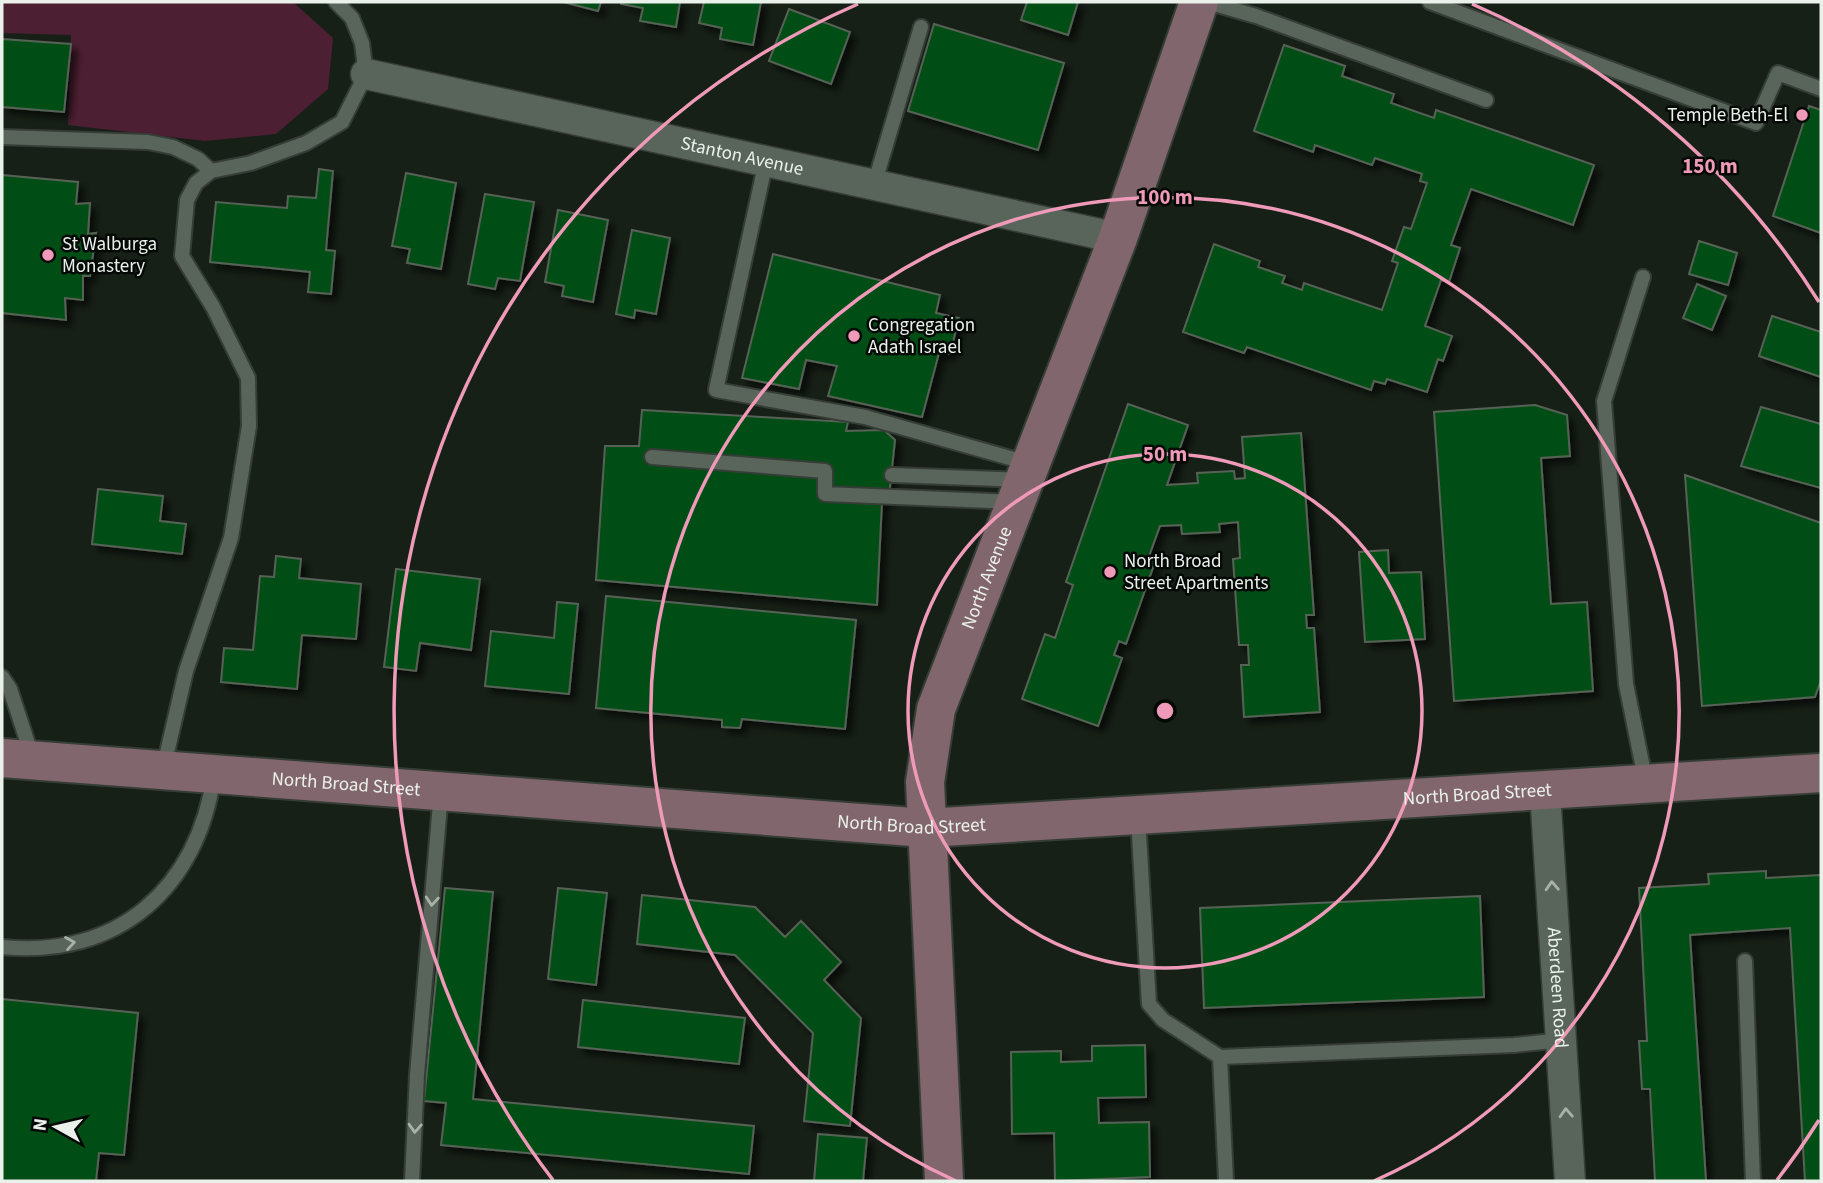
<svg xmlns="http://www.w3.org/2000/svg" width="1823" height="1183" font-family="'Source Sans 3',sans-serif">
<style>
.green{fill:#4d1f32}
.building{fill:#014e12;stroke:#576257;stroke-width:2;filter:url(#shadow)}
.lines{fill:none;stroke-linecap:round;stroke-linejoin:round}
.service-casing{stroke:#363d37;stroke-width:18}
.minor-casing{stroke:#363d37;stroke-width:33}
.secondary-casing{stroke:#363d37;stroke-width:42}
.service{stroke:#59655a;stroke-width:14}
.minor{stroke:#59655a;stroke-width:30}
.secondary{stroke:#82666d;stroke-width:38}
.oneway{stroke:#a9b2a9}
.ring{fill:none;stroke:#ef9ab8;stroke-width:3.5}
.poi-dot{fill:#ef9ab8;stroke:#050906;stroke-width:2.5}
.labels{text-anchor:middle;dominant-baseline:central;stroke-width:5;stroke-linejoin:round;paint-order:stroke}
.poi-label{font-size:19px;fill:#eaf1ea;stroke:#050906;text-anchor:start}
.street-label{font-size:19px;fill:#eaf1ea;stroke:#050906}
.centre{fill:#ef9ab8;stroke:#050906;stroke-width:3.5}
.ring-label{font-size:21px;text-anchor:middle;font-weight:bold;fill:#ef9ab8;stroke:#050906;stroke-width:5;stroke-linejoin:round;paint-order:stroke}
</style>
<defs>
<filter id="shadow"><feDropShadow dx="6" dy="6" stdDeviation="3.5" flood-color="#0009"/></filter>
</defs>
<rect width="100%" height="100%" fill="#172017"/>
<!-- green -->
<path class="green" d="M2 2H293L333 38 328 89 276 134 205 141 68 125 71 35 2 33Z"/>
<!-- building -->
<path class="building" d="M563 2H601L598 11Z
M621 2H680L676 27 640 21 643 8 621 4Z
M704 2H761L753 45 720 39 722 28 699 23Z
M1027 2H1078L1068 35 1021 20Z
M789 9 850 32 831 84 769 61Z
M934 24 1064 63 1038 150 908 111Z
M2 39 71 44 64 112 2 107Z
M1284 45 1345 66 1342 76 1394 94 1391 103 1434 118 1436 110 1594 165 1573 225 1471 189 1451 245 1460 248 1449 282 1441 280 1425 326 1452 336 1443 361 1438 359 1427 392 1387 379 1385 384 1374 381 1371 390 1247 347 1244 353 1183 332 1214 244 1260 261 1258 267 1285 276 1282 283 1302 290 1304 283 1382 310 1398 263 1392 261 1404 227 1411 229 1427 183 1420 181 1422 174 1375 158 1372 165 1315 145 1313 152 1254 131Z
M1809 106 1821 110V233L1773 216Z
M319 169 333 171 326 250 335 251 331 294 308 292 310 272 210 262 216 202 287 208 288 196 316 198Z
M406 173 456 183 441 269 407 263 410 249 392 246Z
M2 175 78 182 76 204 90 203 88 234 96 233 90 276H83V300L65 298 66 320 2 313Z
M485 194 534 202 520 281 498 278 495 289 468 284Z
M558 210 608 220 593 302 562 296 564 286 545 282Z
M632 230 670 238 656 314 635 310 634 318 616 314Z
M1699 241 1737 253 1728 285 1689 274Z
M773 254 940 295 936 313 959 318 950 354 939 353 922 417 828 396 837 366 806 360 799 389 742 378Z
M1697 284 1726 296 1712 330 1683 318Z
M1772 316 1821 332V377L1759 356Z
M1128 404 1188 425 1167 485 1198 483 1197 473 1234 471 1235 479 1245 478 1242 437 1301 433 1314 615H1306L1307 628H1314L1320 712 1244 717 1241 665H1249L1248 645H1239L1233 559 1240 558 1238 522 1219 524 1220 532 1182 534 1181 525 1160 526 1148 559 1155 562 1126 644 1119 641 1114 655 1122 658 1098 726 1022 699 1045 634 1055 638 1073 585 1066 582Z
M1535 405 1567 415 1570 456 1541 458 1551 604 1587 602 1593 691 1454 701 1434 412Z
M1761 407 1821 424V488L1741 466Z
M642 410 848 422 846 431 884 430 895 440 889 497 882 502 877 605 596 580 605 446H639Z
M1685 475 1821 523V680L1815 697 1702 706Z
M98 489 163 496 160 521 186 524 182 554 92 544Z
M1388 550 1389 573 1421 572 1425 639 1365 642 1359 552Z
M276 556 301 559 299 578 361 584 356 639 302 635 297 689 221 682 224 648 253 650 260 576 274 577Z
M396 569 480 579 471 650 420 643 416 671 384 667Z
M606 596 856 620 845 729 742 719 740 728 722 727V720L596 708Z
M557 602 578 604 569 694 485 686 491 631 554 638Z
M1766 871V878L1821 875V1181H1805L1790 928 1690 935 1706 1181H1655L1650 1089H1642L1639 1041H1647L1639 888 1709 884 1708 874Z
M445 888 493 892 473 1099 754 1126 749 1174 441 1145 446 1103 424 1101Z
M558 888 607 893 596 985 548 979Z
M642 895 755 907 785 937 801 921 841 962 824 980 861 1018 850 1126 804 1121 813 1033 735 955 637 944Z
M1480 896 1484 997 1204 1008 1200 908Z
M2 999 138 1013 124 1155 99 1153 96 1181H2Z
M583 1000 745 1018 739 1064 578 1047Z
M1145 1045 1146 1097 1098 1098 1099 1123 1149 1122 1150 1177 1055 1181 1054 1133 1012 1134 1011 1052 1061 1051V1062L1092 1061V1046Z
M818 1134 867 1138 863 1181H814Z"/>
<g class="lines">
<!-- service casing -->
<g class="service-casing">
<path id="service" d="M1207 2 1256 16 1486 100
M1430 2 1756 123 1778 73 1821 89
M2 137 148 142 173 147 198 159 211 171
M766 161 716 390 865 417 1028 463
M874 185 921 27
M1643 277 1604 401 1626 684 1646 783
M652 457 825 471V494L1015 502
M892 475 1023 480
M2 677 10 689 33 759
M163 770 186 671 231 538 249 426 248 378 213 307 182 256 187 200 196 183 211 171 251 163 306 143 342 122 366 74 362 43 352 18 336 2
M1138 817 1149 1004 1163 1020 1220 1057
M2 947C118 959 198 888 214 775
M1745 961 1753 1181
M412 1181 417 1075 441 792
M1226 1181 1220 1057 1514 1045 1562 1040"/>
</g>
<!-- minor casing -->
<g class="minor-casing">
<g id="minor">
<path id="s1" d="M366 74 1118 238"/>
<path id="s2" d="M1545 792 1570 1181"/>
</g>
</g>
<!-- secondary casing -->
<g class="secondary-casing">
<g id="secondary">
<path id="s3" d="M2 758 926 828 1821 773"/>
<path id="s4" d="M944 1181 925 782 936 709 1118 238 1199 2"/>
</g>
</g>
<!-- service -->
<use href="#service" class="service"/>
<!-- minor -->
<use href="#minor" class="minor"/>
<!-- secondary -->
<use href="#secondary" class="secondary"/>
</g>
<!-- one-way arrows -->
<defs><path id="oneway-chevron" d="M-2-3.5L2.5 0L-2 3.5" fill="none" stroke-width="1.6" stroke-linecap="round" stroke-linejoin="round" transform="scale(1.75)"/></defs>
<g class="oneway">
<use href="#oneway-chevron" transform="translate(1552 886) rotate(-93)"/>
<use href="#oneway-chevron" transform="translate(432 901) rotate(95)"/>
<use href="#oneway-chevron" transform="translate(70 943) rotate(-9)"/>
<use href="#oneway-chevron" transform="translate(1566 1113) rotate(-93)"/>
<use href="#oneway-chevron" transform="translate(415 1128) rotate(93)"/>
</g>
<!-- distance rings -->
<g class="ring">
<circle cx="1165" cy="711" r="257"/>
<path d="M956 1181A514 514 0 1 1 1374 1181"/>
<path d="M1819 1120A771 771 0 0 1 1777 1180M553 1180A771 771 0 0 1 858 4M1472 4A771 771 0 0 1 1819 302"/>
</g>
<!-- markers -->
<g class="poi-dot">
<circle cx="1802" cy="115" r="7"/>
<circle cx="48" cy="255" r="7"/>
<circle cx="854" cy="336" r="7"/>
<circle cx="1110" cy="572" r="7"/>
</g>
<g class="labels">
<!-- poi labels -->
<g class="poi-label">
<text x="1788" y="115" text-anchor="end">Temple Beth-El</text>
<text x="62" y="244">St Walburga<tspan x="62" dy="22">Monastery</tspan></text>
<text x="868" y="325">Congregation<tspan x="868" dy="22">Adath Israel</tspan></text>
<text x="1124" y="561">North Broad<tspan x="1124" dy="22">Street Apartments</tspan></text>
</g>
<!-- street labels -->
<g class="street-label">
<text stroke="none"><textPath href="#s1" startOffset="385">Stanton Avenue</textPath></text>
<text stroke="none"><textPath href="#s4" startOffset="614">North Avenue</textPath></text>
<text stroke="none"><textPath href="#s3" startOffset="345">North Broad Street</textPath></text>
<text stroke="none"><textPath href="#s3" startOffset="1479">North Broad Street</textPath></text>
<text stroke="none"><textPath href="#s3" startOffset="912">North Broad Street</textPath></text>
<text stroke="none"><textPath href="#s2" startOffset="196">Aberdeen Road</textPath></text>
</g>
</g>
<circle cx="1165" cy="711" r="10" class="centre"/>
<g class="ring-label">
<text x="1710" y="173">150 m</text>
<text x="1165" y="204">100 m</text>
<text x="1165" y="461">50 m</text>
</g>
<!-- border -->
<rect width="1823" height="1183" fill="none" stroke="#eaf1ea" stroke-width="7"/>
<!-- north arrow -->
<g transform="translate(56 1127) rotate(278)" stroke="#050906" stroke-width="5" paint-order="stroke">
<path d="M0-5L12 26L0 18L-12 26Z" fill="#eaf1ea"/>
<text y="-10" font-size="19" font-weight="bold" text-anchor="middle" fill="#eaf1ea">N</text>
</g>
</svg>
